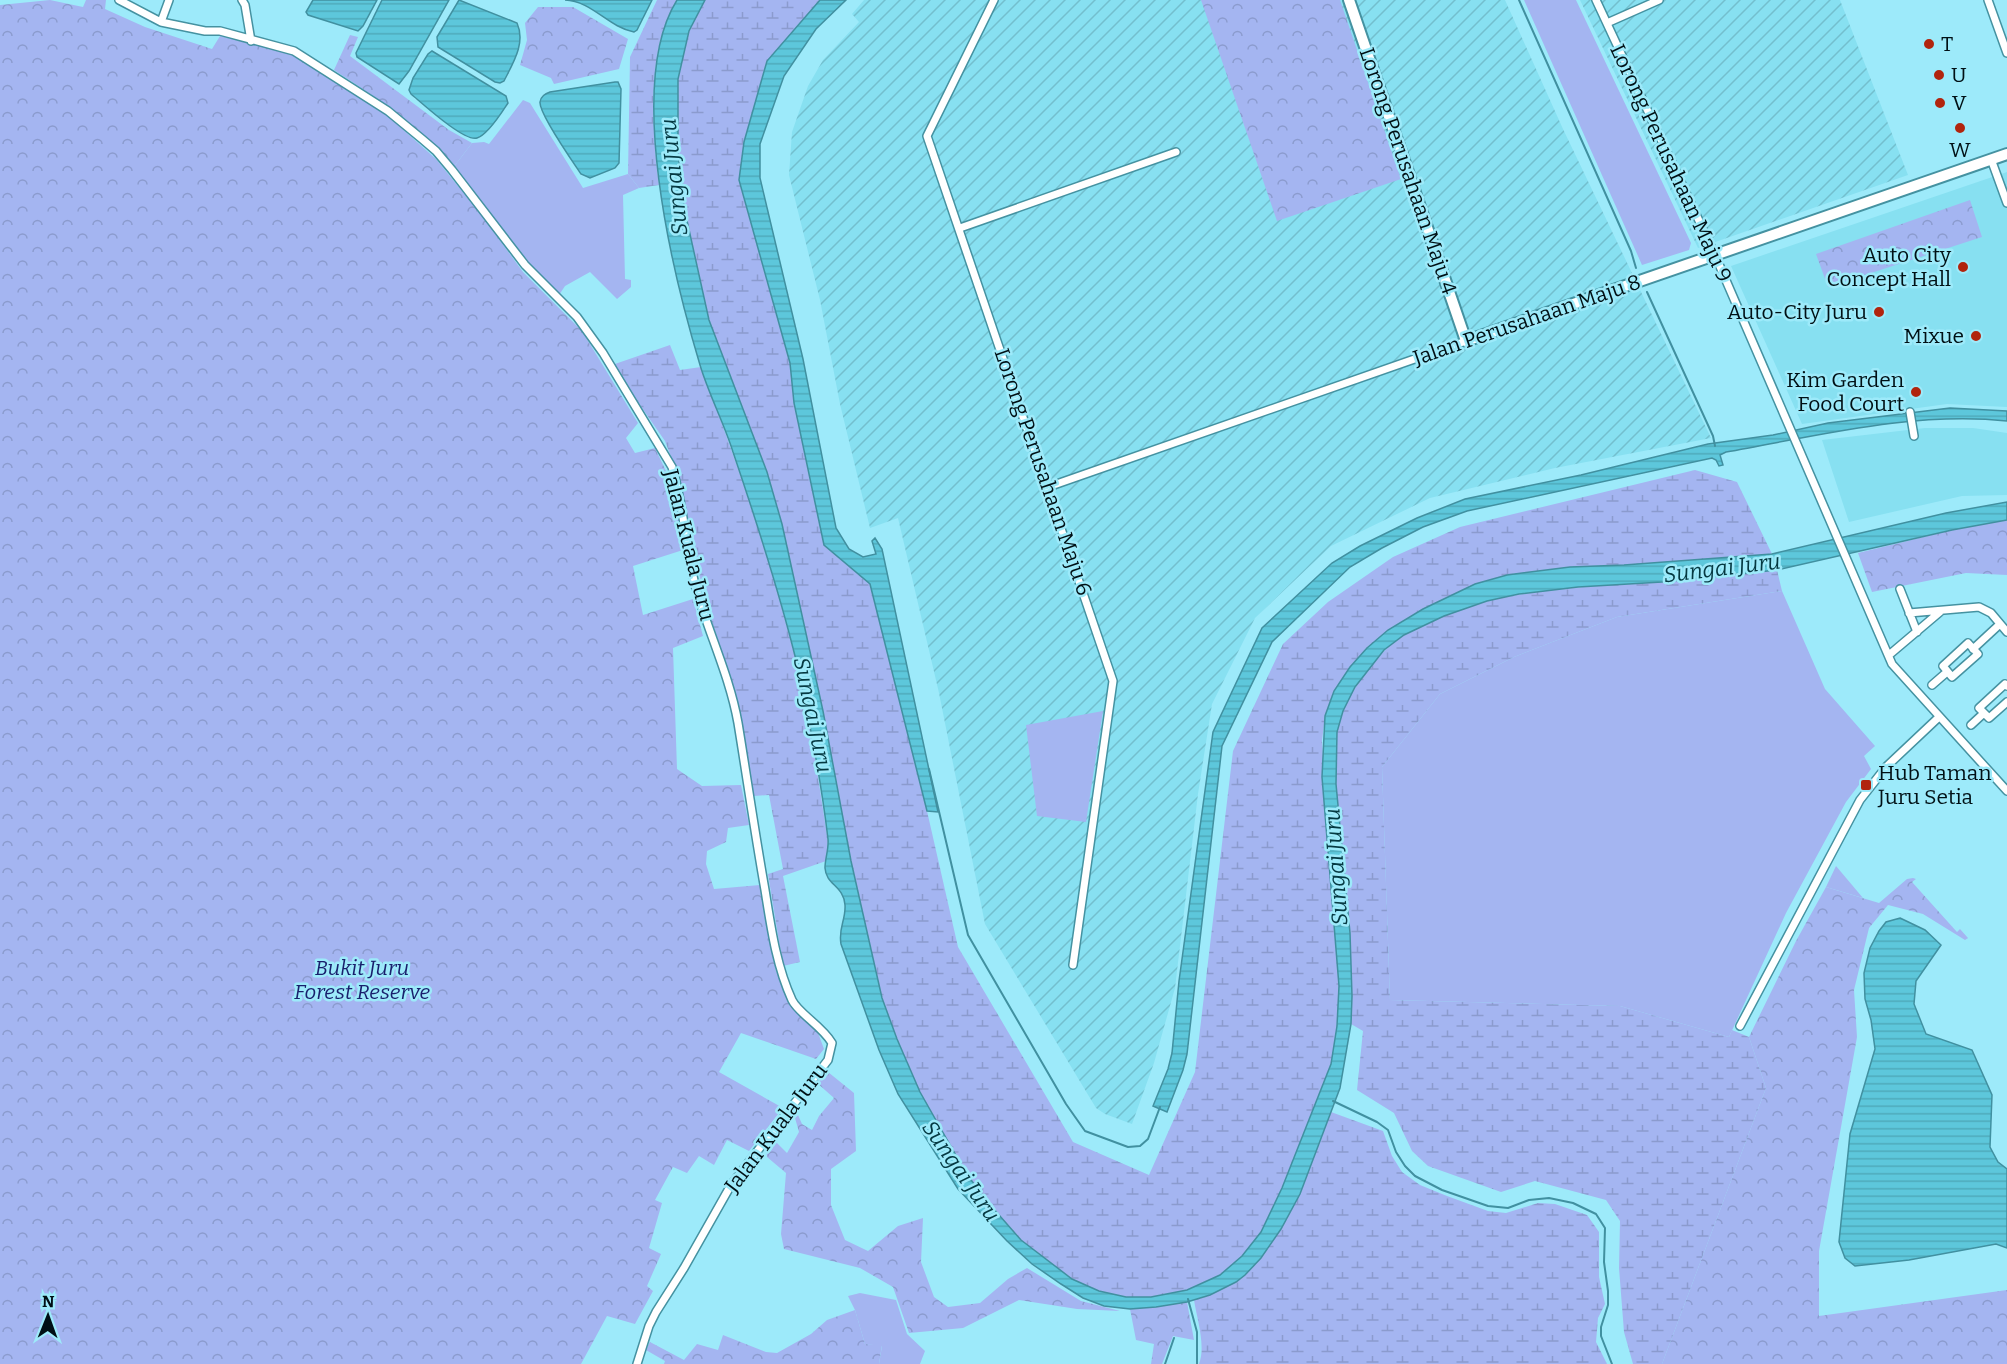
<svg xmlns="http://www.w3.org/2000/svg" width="2007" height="1364" font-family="Bitter,serif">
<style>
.built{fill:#87e0f1}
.industrial{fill:url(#industrial-furrows)}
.grass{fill:#a4b5f1}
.forest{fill:url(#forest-crowns)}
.wetland{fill:url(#wetland-marsh)}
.water{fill:url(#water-rules);stroke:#4190a0;stroke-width:1.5}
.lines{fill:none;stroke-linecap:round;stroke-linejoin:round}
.stream{stroke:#4190a0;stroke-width:2}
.street-casing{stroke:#4592a1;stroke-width:10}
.secondary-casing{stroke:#4592a1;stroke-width:14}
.street{stroke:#fff;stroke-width:7}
.secondary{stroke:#fff;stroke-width:10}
.poi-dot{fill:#b1240d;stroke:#9deafa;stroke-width:2}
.labels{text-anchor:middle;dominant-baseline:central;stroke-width:5;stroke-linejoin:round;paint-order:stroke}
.poi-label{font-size:21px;fill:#001015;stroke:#9deafa;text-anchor:start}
.street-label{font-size:21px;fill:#001015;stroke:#9deafa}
.park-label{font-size:21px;font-style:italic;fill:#191f6c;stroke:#9deafa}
.water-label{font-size:22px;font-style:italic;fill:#053942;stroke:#9deafa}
</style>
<defs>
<pattern id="industrial-furrows" width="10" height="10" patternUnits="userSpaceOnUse" patternTransform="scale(1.5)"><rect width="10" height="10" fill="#87e0f1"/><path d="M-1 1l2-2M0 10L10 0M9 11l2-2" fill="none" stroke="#73bfce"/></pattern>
<pattern id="forest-crowns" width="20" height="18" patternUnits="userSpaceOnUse" patternTransform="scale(1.5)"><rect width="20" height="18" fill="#a4b5f1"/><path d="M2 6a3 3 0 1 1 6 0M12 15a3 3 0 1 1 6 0" fill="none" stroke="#8b9bce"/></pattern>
<pattern id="wetland-marsh" width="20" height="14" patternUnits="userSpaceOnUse" patternTransform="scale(1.5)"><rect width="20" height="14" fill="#a4b5f1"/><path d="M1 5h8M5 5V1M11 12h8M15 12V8" fill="none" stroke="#8b9bce"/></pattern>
<pattern id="water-rules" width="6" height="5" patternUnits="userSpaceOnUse" patternTransform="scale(1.5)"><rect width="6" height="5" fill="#5dc7db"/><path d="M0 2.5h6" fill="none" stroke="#4faabb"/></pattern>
</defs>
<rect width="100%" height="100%" fill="#9deafa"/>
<!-- built -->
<path class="built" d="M2007 172V407L1947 404 1802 424 1731 266Z
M1925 428H1973L2007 433V495L1962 496 1849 522 1822 440Z"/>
<!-- industrial -->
<path class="industrial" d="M864 0H1505L1563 129 1711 438 1555 468 1430 498 1331 546 1255 618 1212 704 1198 794 1175 988 1154 1063 1132 1124 1105 1114 1096 1108 985 924 939 693 898 518 870 528 840 404 820 300 789 175 792 132 808 86 823 60 859 22 852 14Z
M1580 0H1840L1908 175 1698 248Z"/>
<!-- grass -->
<path class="grass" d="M1524 0H1576L1691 243 1689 250 1642 265Z
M523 100 530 103 583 188 628 174 639 188 623 195 625 279 631 280V287L617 299 590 272 565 286 559 295 527 261 453 168 472 143 484 142 489 144Z
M1782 591 1825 689 1875 746 1864 756 1871 769 1846 802 1786 913 1729 1037 1620 1006 1390 1000 1382 767 1440 694 1514 657 1617 617Z
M1103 711 1086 822 1037 816 1026 725Z
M1836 866 1863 898 1826 887Z
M860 1293 896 1300 907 1334 925 1351 920 1364H879L882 1346 865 1344 855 1310 848 1296Z"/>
<!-- forest -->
<path class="forest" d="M50 0 83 7 86 0H106L105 9 145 27 212 49 220 36 295 55 389 117 436 159 480 213 523 272 582 331 638 423 626 438 635 453 655 448 675 490 683 550 633 566 643 615 693 599 703 636 673 648 677 769 702 786 741 785 749 825 728 828 726 842 707 851 706 864 714 889 760 885 776 971 792 1006 817 1030 824 1049 816 1059 741 1033 719 1072 783 1108 749 1151 727 1140 714 1165 699 1156 687 1173 673 1167 655 1200 662 1203 649 1248 661 1254 647 1286 653 1291 635 1324 607 1316 581 1364H0V5Z
M1201 0H1340L1401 179 1277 221Z
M538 7H573L628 39 619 69 554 84 551 78 520 65 527 40 525 23Z
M350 35 358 37 350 56 449 130 472 143 453 168C421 126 378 99 334 70Z
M1970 200 1982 237 1828 287 1816 254Z
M2007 520V575L1966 573 1872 592 1858 553 1952 530Z
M1913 878 1916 879 1912 882 1957 932 1960 929 1968 938 1965 940 1923 914 1888 905 1869 928 1854 990 1857 1037 1819 1251V1316L2007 1290V1364H1662L1766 1088 1749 1037 1796 941 1826 887 1879 903 1907 879Z
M828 1072 854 1093 856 1151 831 1169V1205L845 1240 868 1251 898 1226 923 1218 921 1262 934 1297 948 1307 980 1303 1008 1279 1027 1268 1081 1301 1120 1311 1077 1309 1019 1300 963 1328 909 1333 893 1287 860 1268 784 1249 781 1234 786 1173 767 1157 766 1146 774 1140 787 1153 799 1132 795 1118 798 1115 802 1124 812 1130 819 1116 834 1098 817 1083Z
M1187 1302 1194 1340 1173 1336 1162 1364H1151L1154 1344 1136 1340 1130 1309Z
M855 1310 865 1344 882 1345 879 1364H664L665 1361 646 1350 650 1342 684 1360 697 1344 718 1350 723 1335 766 1352 777 1353 811 1334 827 1320Z"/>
<!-- wetland -->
<path class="wetland" d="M657 0H677C646 50 652 129 659 185L639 188 628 174 630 57Z
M705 0H820L767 61 744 142 739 180 790 363 794 403 824 545 870 584 927 811 958 947 1073 1142 1149 1175 1195 1072 1233 751 1283 644 1328 602 1393 557 1460 527 1695 470 1737 482 1772 554 1624 565 1570 567 1507 575 1475 584 1423 609 1388 630 1334 691 1325 716 1322 741 1339 986 1337 1026 1331 1064 1282 1188 1261 1232 1242 1256 1220 1275 1187 1290 1151 1297H1126L1099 1291 1072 1279 1021 1240 985 1199 966 1173 920 1092 897 1039 882 998 851 861 823 711 782 524 767 472 709 320 701 288 684 207 678 152 677 119 678 79 680 62 689 31Z
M670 345 680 370 701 367C737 462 770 558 795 657 810 717 818 779 828 841L826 861 783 876 800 962 783 966 768 874 783 869 769 795 754 796 732 684 707 606 695 557 681 483 665 441 612 365Z
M1777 570 1782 591 1617 617 1514 657 1440 694 1382 767 1390 1000 1620 1006 1729 1037 1732 1030 1749 1037 1766 1088 1662 1364H1633L1624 1332 1619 1268 1620 1221 1606 1200 1535 1181 1501 1192 1428 1166 1412 1151 1394 1113 1357 1090 1363 1031 1351 1024C1353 962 1347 900 1341 838 1338 804 1332 769 1336 734 1339 711 1352 691 1366 673 1377 659 1388 644 1404 635 1479 588 1574 588 1659 582 1699 580 1738 574 1777 570Z
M1331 1112 1383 1131 1392 1156 1402 1172 1420 1185 1447 1196 1488 1211 1506 1213 1538 1203 1555 1204 1587 1215 1599 1232V1277L1605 1304 1598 1318 1596 1342 1607 1364H1199C1206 1346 1197 1319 1194 1300L1210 1295 1261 1258 1281 1229 1300 1194Z"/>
<!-- water -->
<path class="water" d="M313 0H377L363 26 358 31 308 15 306 12Z
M382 0H449L409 71 399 84 357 57 356 53Z
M459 0 517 23C526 43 513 63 504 81L500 83 495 82 438 47 437 37Z
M565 0H652L637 30 634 32C608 27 592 1 565 0Z
M677 0H705L689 31 678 79V152L684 207 709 320 767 472 782 524 823 711 851 861 882 998 897 1039 920 1092 966 1173 985 1199 1021 1240 1072 1279 1099 1291 1126 1297H1151L1187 1290 1220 1275 1242 1256 1261 1232 1282 1188 1331 1064 1337 1026 1339 986 1322 777 1325 716 1334 691 1350 667 1367 648 1388 630 1423 609 1475 584 1507 575 1570 567 1624 565 1772 554 1946 513 2007 502V520L1952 530 1777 570 1662 582 1578 587 1519 594 1487 601 1444 616 1404 635 1384 650 1355 687 1343 711 1337 732 1336 784 1350 933 1352 996 1351 1024 1340 1088 1300 1194 1281 1229 1261 1258 1245 1275 1236 1282 1210 1295 1187 1302 1156 1307 1130 1309 1104 1306 1083 1298 1061 1284 1032 1264 1007 1241 958 1189 898 1094 879 1050 841 944C838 928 846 920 845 905 844 886 826 885 825 868 825 858 829 849 828 839 821 779 809 718 796 660 779 590 756 520 733 452 724 423 709 395 700 365 673 275 625 83 677 0Z
M820 0H846L816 29 784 76 760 144V178L803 359 836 528 849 549 863 557 876 554 872 541 875 538 882 549 938 812 927 811 870 584 824 545 794 403 790 363 739 180 744 142 767 61Z
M432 51 506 96 508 103C502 112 488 135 477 138 464 142 422 103 411 94L409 90 413 78 428 54Z
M615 82H618L621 89 619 163 615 168 590 178 581 174C573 162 539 114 540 102 541 96 545 94 550 92Z
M1950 408 2007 411V421C1914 411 1817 436 1726 452L1720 455 1723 465 1719 466 1716 460 1712 458 1467 511 1423 527 1382 548 1350 567 1272 642 1222 746 1187 1054 1183 1070 1167 1112 1153 1106 1168 1069 1172 1053 1179 981 1213 732 1262 628 1332 563 1360 546 1417 518 1465 499 1581 475 1708 444 1773 435 1828 423Z
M1900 918 1925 930 1941 945 1916 981 1914 1004 1926 1034 1972 1050 1992 1095 1990 1147 1998 1162 2007 1169V1248L1996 1244 1909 1260 1855 1266 1845 1258 1839 1242 1850 1134 1875 1049 1871 1020 1865 999 1864 973 1870 948 1879 931 1886 922Z"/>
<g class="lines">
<!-- stream -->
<path class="stream" d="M1519 0 1631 251 1636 268
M1647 292 1713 436 1715 446
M929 769 968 935 1066 1104 1085 1131 1128 1147 1140 1146 1148 1139 1160 1107
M1333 1101 1377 1122 1388 1130 1396 1152 1405 1166 1415 1176 1442 1190 1488 1206 1508 1208 1529 1200 1549 1198 1573 1203 1596 1214 1605 1228 1604 1262 1608 1291V1305L1601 1327V1336L1612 1364
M1188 1299 1197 1332V1364
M1165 1364 1174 1338"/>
<!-- street casing -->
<g class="street-casing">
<path id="street" d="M119 0 161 22 205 31H220L294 51 388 111 422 139 436 151 452 170 525 265 577 317 603 353 672 467C685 508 685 551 697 592 710 636 730 678 738 723 747 778 755 834 765 890 771 927 776 965 792 1000 798 1013 822 1026 832 1043L828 1060 731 1185 684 1268 656 1312 649 1326 637 1364
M242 0 245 5 251 41
M994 0 927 136 1113 681 1073 965
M1596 0 1715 255 1892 664 2007 791
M1988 0 2007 53
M161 22 169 0
M1607 23 1659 0
M1991 159 2007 203
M960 228 1176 152
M1910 412 1914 436
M1048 487 1466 341
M1900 589 1917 632
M1909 613 1979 607 1991 613 2007 632
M1968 643 1978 654 1952 677 1943 666Z
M1973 649 2000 624
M1889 655 1941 611
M1932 685 1947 672
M2007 686 2005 684 1979 708 1989 718 2007 702
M1971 725 1984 713
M1740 1026 1860 800 1886 767 1939 717"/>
</g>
<!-- secondary casing -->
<g class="secondary-casing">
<path id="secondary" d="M1349 0 1466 341 2007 154"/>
</g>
<!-- street -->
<use href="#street" class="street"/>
<!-- secondary -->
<use href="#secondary" class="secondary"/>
</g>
<!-- markers -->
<g class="poi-dot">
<circle cx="1929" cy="44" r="6"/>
<circle cx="1939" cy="75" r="6"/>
<circle cx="1940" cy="103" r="6"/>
<circle cx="1960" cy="128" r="6"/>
<circle cx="1963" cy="267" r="6"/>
<circle cx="1879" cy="312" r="6"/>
<circle cx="1976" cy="336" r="6"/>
<circle cx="1916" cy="392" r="6"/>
<rect x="1860" y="779" width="12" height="12" rx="3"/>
</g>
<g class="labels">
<!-- poi labels -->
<g class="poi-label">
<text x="1941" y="44">T</text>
<text x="1951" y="75">U</text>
<text x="1952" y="103">V</text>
<text x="1960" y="150" text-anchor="middle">W</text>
<text x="1951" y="255" text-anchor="end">Auto City<tspan x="1951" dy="24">Concept Hall</tspan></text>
<text x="1867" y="312" text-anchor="end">Auto-City Juru</text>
<text x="1964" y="336" text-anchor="end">Mixue</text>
<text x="1904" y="380" text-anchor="end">Kim Garden<tspan x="1904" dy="24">Food Court</tspan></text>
<text x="1878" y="773">Hub Taman<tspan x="1878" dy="24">Juru Setia</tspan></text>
</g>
<!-- street labels -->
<g class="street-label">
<text transform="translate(1671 163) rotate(65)">Lorong Perusahaan Maju 9</text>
<text transform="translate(1408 171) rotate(71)">Lorong Perusahaan Maju 4</text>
<text transform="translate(1527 320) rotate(-19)">Jalan Perusahaan Maju 8</text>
<text transform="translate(1043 472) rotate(71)">Lorong Perusahaan Maju 6</text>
<text transform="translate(689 545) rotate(76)">Jalan Kuala Juru</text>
<text transform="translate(776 1128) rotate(-53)">Jalan Kuala Juru</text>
</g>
<!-- park labels -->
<g class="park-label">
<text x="362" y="968">Bukit Juru<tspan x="362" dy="24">Forest Reserve</tspan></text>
</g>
<!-- water labels -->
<g class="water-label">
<text transform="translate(674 177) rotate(-96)">Sungai Juru</text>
<text transform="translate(1722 568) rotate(-7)">Sungai Juru</text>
<text transform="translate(813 715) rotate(78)">Sungai Juru</text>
<text transform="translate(1336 867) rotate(-94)">Sungai Juru</text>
<text transform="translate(961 1171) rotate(55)">Sungai Juru</text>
</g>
</g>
<!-- north arrow -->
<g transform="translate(48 1316) rotate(1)" stroke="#9deafa" stroke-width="4.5" paint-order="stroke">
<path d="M0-4.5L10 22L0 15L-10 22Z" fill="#001015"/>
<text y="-9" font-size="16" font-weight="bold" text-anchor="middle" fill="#001015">N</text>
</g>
</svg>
